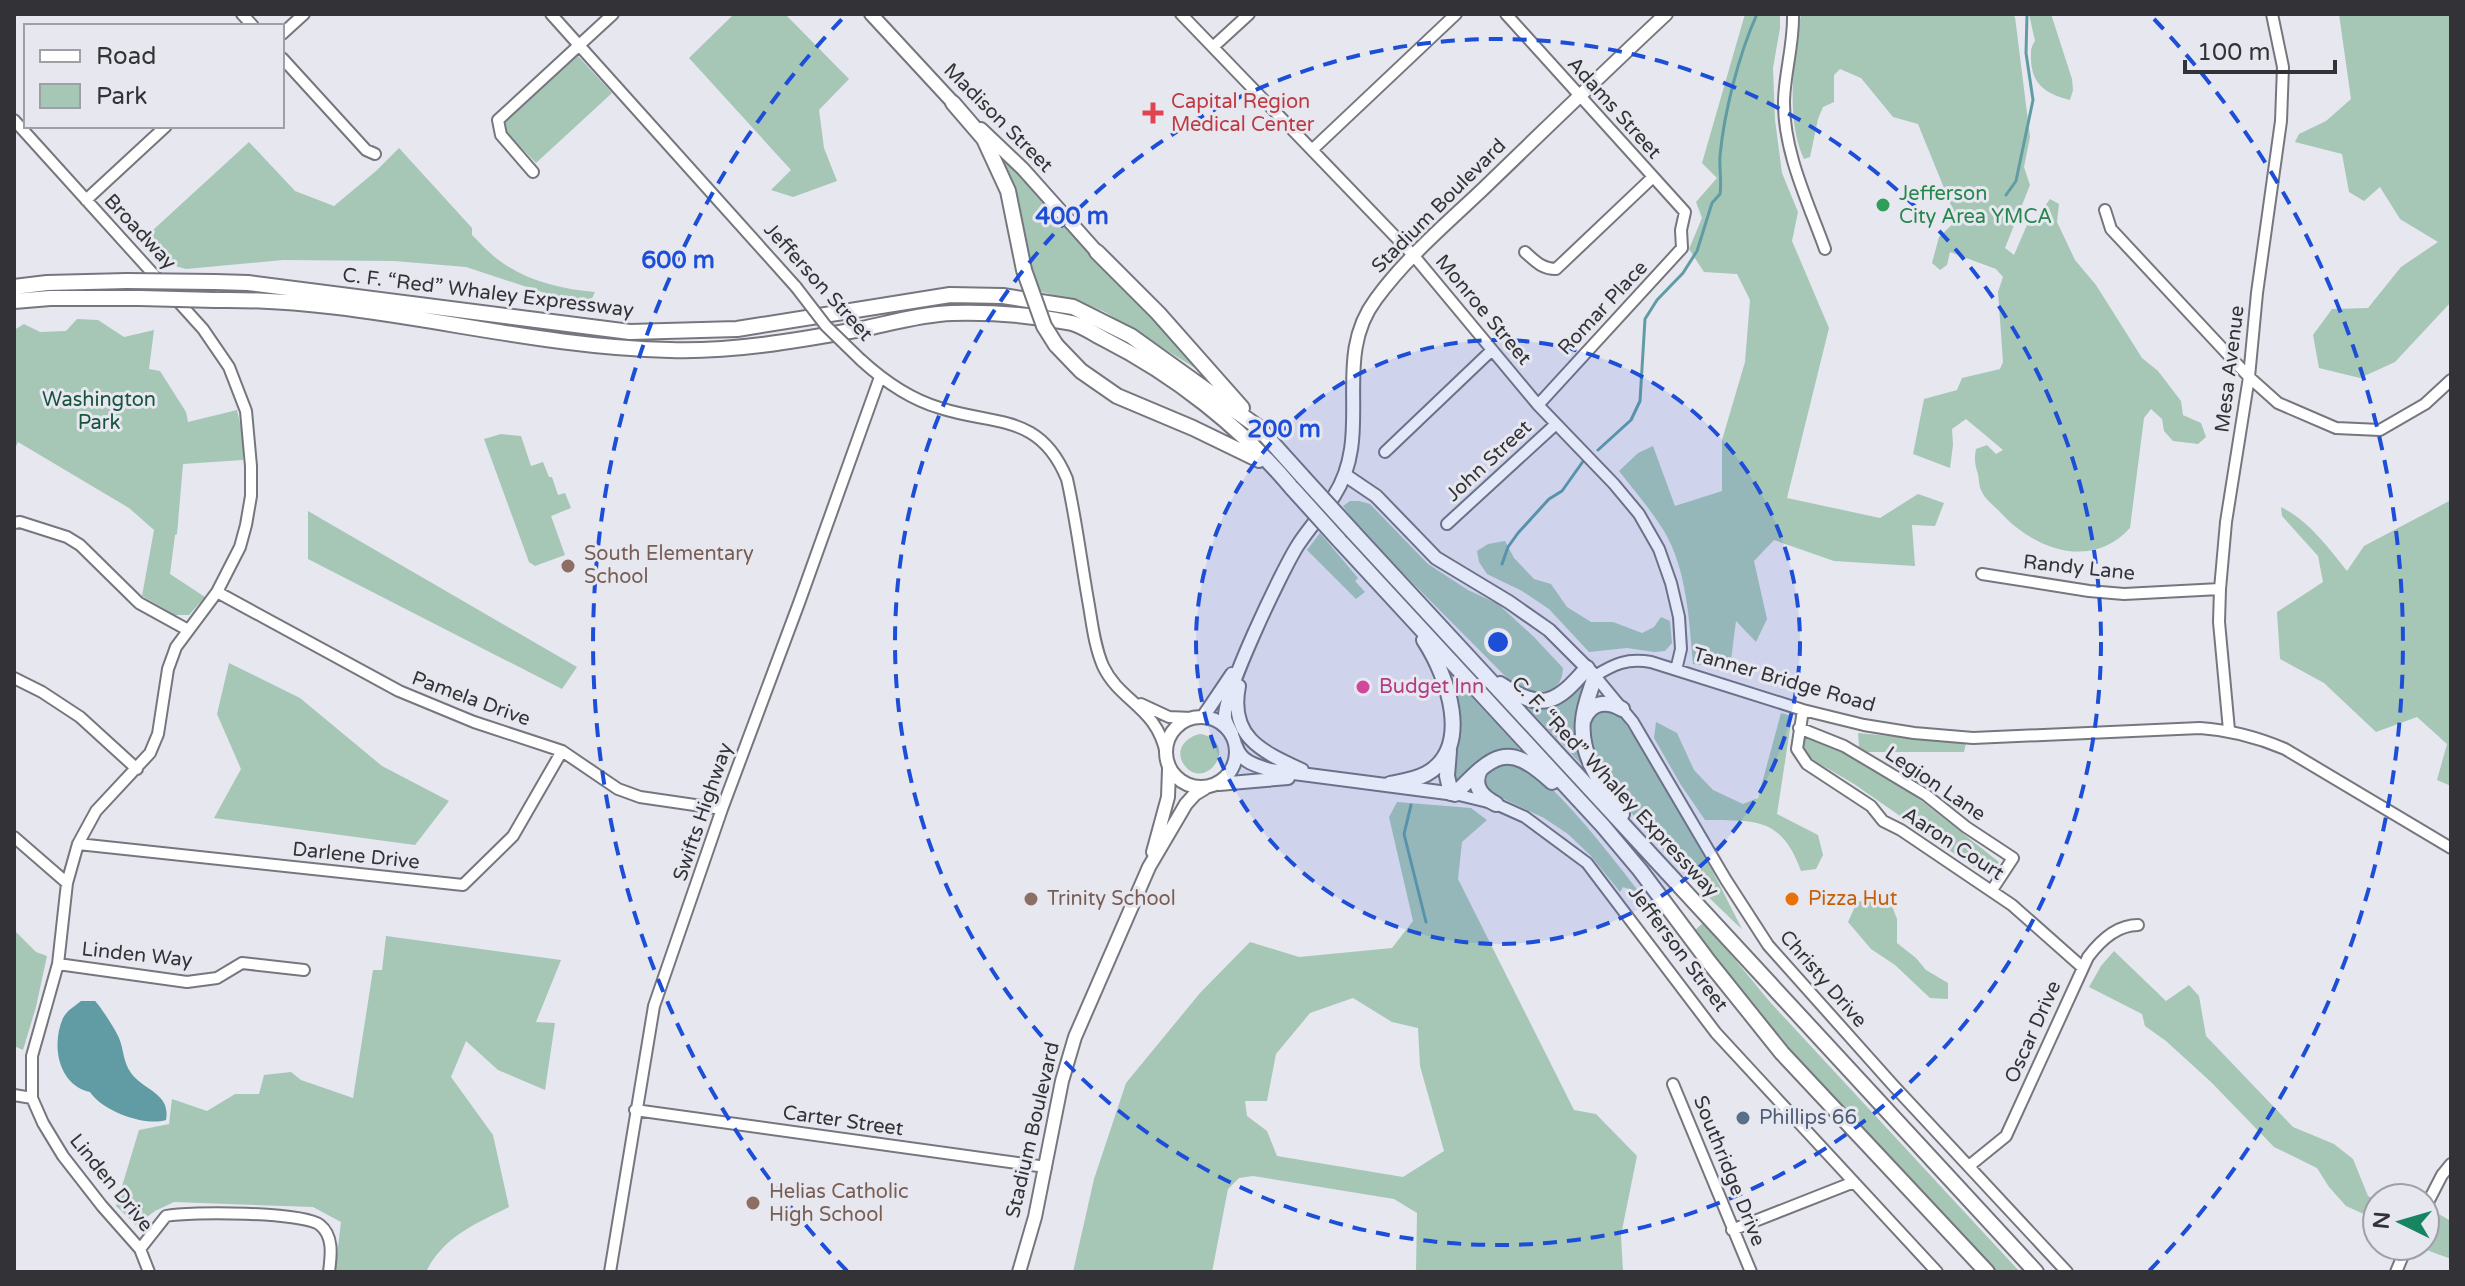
<svg xmlns="http://www.w3.org/2000/svg" width="2465" height="1286" font-family="'Varela Round',sans-serif">
<style>
.green{fill:#a6c6b6;fill-rule:evenodd}
.water{fill:#619ca5}
.lines{fill:none;stroke-linecap:round;stroke-linejoin:round}
.stream{stroke:#619ca5;stroke-width:3}
.minor-casing{stroke:#76777e;stroke-width:14}
.major-casing{stroke:#76777e;stroke-width:16}
.highway-casing{stroke:#76777e;stroke-width:18}
.minor{stroke:#fff;stroke-width:10}
.major{stroke:#fff;stroke-width:12}
.highway{stroke:#fff;stroke-width:14}
.minor-bridge-casing{stroke:#76777e;stroke-width:14;stroke-linecap:butt}
.highway-bridge-casing{stroke:#76777e;stroke-width:18;stroke-linecap:butt}
.minor-bridge{stroke:#fff;stroke-width:10}
.highway-bridge{stroke:#fff;stroke-width:14}
.ring{fill:none;stroke:#1d4ed8;stroke-width:4;stroke-dasharray:14 10}
.health-dot{fill:#e0444e;stroke:#e7e7f0;stroke-width:3}
.leisure-dot{fill:#2e9e5b;stroke:#e7e7f0;stroke-width:3}
.education-dot{fill:#8d6e63;stroke:#e7e7f0;stroke-width:3}
.hotel-dot{fill:#d1479c;stroke:#e7e7f0;stroke-width:3}
.food-dot{fill:#e8710a;stroke:#e7e7f0;stroke-width:3}
.service-dot{fill:#5c6f8a;stroke:#e7e7f0;stroke-width:3}
.labels{text-anchor:middle;dominant-baseline:central;stroke-width:6;stroke-linejoin:round;paint-order:stroke}
.health-label{font-size:20px;fill:#be3a42;stroke:#e7e7f0;text-anchor:start}
.street-label{font-size:20px;fill:#333337;stroke:#e7e7f0}
.leisure-label{font-size:20px;fill:#27864d;stroke:#e7e7f0;text-anchor:start}
.park-label{font-size:20px;fill:#17543c;stroke:#e7e7f0}
.education-label{font-size:20px;fill:#785e54;stroke:#e7e7f0;text-anchor:start}
.hotel-label{font-size:20px;fill:#b23c85;stroke:#e7e7f0;text-anchor:start}
.food-label{font-size:20px;fill:#c56008;stroke:#e7e7f0;text-anchor:start}
.service-label{font-size:20px;fill:#4e5e75;stroke:#e7e7f0;text-anchor:start}
.centre{fill:#1d4ed8;stroke:#e7e7f0;stroke-width:4}
.ring-label{font-size:24px;text-anchor:middle;font-weight:bold;fill:#1d4ed8;stroke:#e7e7f0;stroke-width:6;stroke-linejoin:round;paint-order:stroke}
</style>
<rect width="100%" height="100%" fill="#e7e7f0"/>
<!-- green -->
<path class="green" d="M734 14H785L849 79 819 110 824 148 837 181 793 197 771 190 791 170 689 58Z
M1745 14H1780V28L1773 68 1775 120 1782 173 1798 212 1792 241 1829 328 1787 498 1880 518 1918 494 1944 503 1935 526 1912 525 1915 566 1834 561 1774 540 1754 561 1767 619 1756 642 1736 621 1730 668 1693 664C1689 620 1687 570 1664 531 1651 510 1634 490 1619 471L1638 453 1653 446 1675 506 1722 491V440L1745 362 1750 300 1737 274 1704 272 1689 249 1702 218 1696 202 1717 178 1702 163Z
M1801 14H2012L2015 17 2030 137 2024 167 2030 185 2005 248 2014 255 2027 225 2040 224 2043 209 2050 199 2059 204 2057 222 2075 260 2096 285 2142 358 2158 371 2181 401 2183 415 2201 423 2206 437 2198 444 2173 441 2164 431 2162 419 2151 409 2144 418 2130 528C2091 571 2033 549 1999 511 1994 506 1985 499 1982 492 1979 487 1979 479 1978 474 1975 465 1974 459 1976 449L1987 445 1996 454 2003 450 1966 419 1952 429 1953 445 1950 468 1913 454 1924 399 1957 390 1962 378 2000 369 2003 362 1998 292 2003 277 1996 269 1950 252 1947 265 1940 270 1932 263 1939 237 1957 220 1918 124 1893 117 1861 78 1840 69 1834 75V102L1823 107 1818 119 1810 157 1804 159C1785 120 1794 55 1801 14Z
M2029 14H2051L2072 79 2073 90 2070 100C2048 94 2032 86 2031 60 2031 52 2030 48 2035 41Z
M2339 14H2451V302L2395 362 2360 378 2319 368 2313 335 2332 309 2368 308 2401 267 2438 242 2400 219 2380 187 2364 201 2349 192 2342 154 2295 142 2299 134 2326 121 2351 99Z
M573 56H578L612 93 536 163 505 131 503 121Z
M249 142 295 191 334 206 376 171 399 148 472 228V235C481 244 490 254 500 261 527 281 562 289 595 292L589 305 566 300 466 267 394 261 283 260 186 269 165 263 141 241Z
M1000 151 1203 373 1105 312 1078 301 1034 290 996 154Z
M77 319 98 320 124 337 154 330 149 369 160 371 186 412 188 422 237 410 243 437V460L183 464 177 534 175 535 170 574 205 597 189 615H175L142 596 154 530 129 508 18 442 14 451V330L24 324 40 332 66 331Z
M501 434 521 436 531 466 543 462 549 477H552L558 495 565 493 571 508 551 516 565 555 535 566 529 562 484 439Z
M2451 500V786L2437 780 2447 744 2417 717 2376 732 2324 683 2280 659 2277 612 2323 582 2318 556 2282 516 2281 507C2309 521 2328 547 2347 571L2364 546Z
M1350 501H1359L1370 504 1428 564 1468 590 1498 604 1534 637 1563 668C1562 696 1537 695 1516 687L1360 530 1343 506Z
M308 511 577 667 562 689 308 559Z
M1320 533 1358 578 1355 581 1365 592 1356 599 1307 550Z
M1505 541 1514 558 1534 579 1551 584 1567 607 1591 622H1613L1642 633 1654 627 1661 617 1670 621 1672 643 1665 651 1654 652 1627 648 1589 652 1549 609 1522 591 1487 574 1479 562 1477 551 1488 544Z
M229 663 300 698 382 766 449 801 415 845 214 818 241 769 217 714Z
M1456 680 1519 748 1517 753 1457 784C1445 764 1458 735 1458 712 1458 701 1453 690 1456 680Z
M1582 687H1587L1582 765 1523 703Z
M1598 709 1617 712 1636 739 1711 868 1742 929C1705 895 1594 785 1587 739 1586 732 1589 721 1590 714Z
M1781 713 1792 716 1777 814 1818 835 1823 855 1816 869 1801 871C1781 816 1755 821 1705 820L1681 785 1654 738 1656 722 1677 733 1694 770 1713 790 1743 804 1758 798Z
M1858 733 1966 743 1964 752H1867L1859 747Z
M1201 734C1241 743 1206 792 1185 766 1173 751 1186 736 1201 734Z
M1805 736 1832 746 1909 791 1999 862 1990 876 1975 868 1854 784 1803 754 1799 745Z
M1501 764C1508 764 1514 764 1520 766 1551 776 1617 864 1640 893L1623 887 1620 892 1590 855 1568 834 1544 818 1487 791C1483 777 1489 770 1501 764Z
M1397 802 1471 808 1487 820 1462 842 1458 879 1574 1110 1596 1114 1637 1156 1621 1235 1623 1272H1416L1417 1213 1394 1199 1253 1176 1239 1178 1228 1189 1212 1272H1073L1094 1179 1126 1083 1200 993 1250 942 1299 957 1392 948 1413 921 1389 817ZM1353 998 1392 1022 1418 1028 1420 1066 1444 1151 1403 1177 1277 1156 1267 1131 1247 1116 1245 1101H1267L1276 1054 1310 1013Z
M1878 898H1889L1897 919V943L1916 958 1926 970 1948 983V999L1930 998 1895 965 1871 949 1848 922 1857 902Z
M1704 922 1770 1002 2020 1272H1993L1779 1039 1694 931Z
M14 930 36 952 47 956 36 1007 23 1050 14 1046Z
M386 936 561 960 536 1022 555 1023 545 1090 498 1070 466 1041 451 1077 493 1135 509 1207C475 1224 443 1237 426 1272H335L341 1222 313 1207 174 1202 155 1211 136 1225 116 1206 139 1130 169 1124 172 1099 207 1111 235 1094H259L264 1075 291 1072 301 1080 353 1098 373 970H382Z
M2114 951 2166 1001 2189 985 2199 996 2206 1036 2293 1127 2334 1144 2353 1159 2368 1196 2377 1201V1220L2346 1206 2329 1187 2317 1168 2274 1147 2211 1082 2166 1041 2145 1026 2142 1014 2089 987 2101 966Z
M2437 1213 2451 1221V1259L2424 1249Z"/>
<!-- water -->
<path class="water" d="M81 1001H95C99 1004 117 1032 119 1038 124 1050 123 1062 131 1073 144 1091 171 1093 166 1120 144 1127 101 1110 90 1092 58 1085 51 1045 63 1018 68 1009 74 1007 81 1001Z"/>
<g class="lines">
<!-- stream -->
<path class="stream" d="M2006 195 2016 181 2033 100 2026 53 2027 14
M1598 450 1631 420 1640 401 1645 319 1657 300 1683 273 1697 251 1712 203 1720 194C1722 181 1719 168 1720 156 1724 112 1739 54 1757 14
M1502 564 1508 547 1518 533 1549 499 1562 491 1584 460
M1411 805 1404 834 1426 922"/>
<!-- minor casing -->
<g class="minor-casing">
<path id="minor" d="M242 14 253 26
M551 14 796 287
M1181 14 1414 256 1538 405 1614 484 1639 514 1659 549 1671 583 1679 617 1681 649 1676 670
M1506 14 1685 212 1681 230 1682 248 1538 405
M1793 14C1794 43 1785 71 1784 100 1783 151 1808 202 1825 249
M282 34 304 14
M1213 47 1249 14
M282 58 366 150 375 154
M14 120 203 329 229 367 246 411 251 466V496L246 525 240 547 217 592 176 647 168 669 158 734 150 753 96 811 78 844 67 883 58 964 32 1056V1098L43 1123 63 1156 102 1206 140 1249 149 1272
M1313 149 1456 14
M533 172 501 135 498 120 613 14
M86 200 166 126
M2105 210 2111 229 2249 377 2278 403 2336 428 2380 430 2425 404 2451 380
M1525 252C1535 261 1542 269 1556 269L1653 177
M861 360C884 381 909 399 940 408 996 426 1040 413 1067 479 1076 519 1081 560 1088 600 1092 622 1094 645 1103 666 1120 702 1157 707 1166 754
M1385 452 1492 350
M14 523 20 522 67 537 80 545 139 603 188 630
M1447 524 1556 424
M1982 574 2089 591 2124 594 2220 589
M217 592 399 691 474 722 562 751 618 789 640 797 722 809
M14 678 42 692 80 717 137 769
M1141 704 1169 717 1192 718
M1803 710 1797 749 1807 764 1871 806 1883 821 1901 830 2012 905 2082 967
M1799 728 1844 746 1876 765 1926 795 1966 827 2013 858 1992 890
M2229 730 2219 622 2220 589 2226 522 2249 377 2257 293 2281 121 2283 67 2272 14
M1455 794 1496 804 1525 817 1587 863 1716 1033 1937 1272
M14 837 67 883
M78 844 463 885 513 836 562 751
M58 964 187 982 217 978 242 963 304 970
M1673 1084 1751 1272
M14 1095 32 1098
M635 1110 1046 1167
M1969 1166 2006 1136 2088 957C2100 941 2117 925 2138 925
M2425 1208 2442 1175 2451 1164
M1732 1230 1854 1182
M140 1249 166 1216C190 1211 303 1212 320 1225 334 1236 331 1256 329 1272
M610 1272 654 1006 722 809 799 603 880 377
M2067 1272 1892 1084 1768 945 1726 880 1633 722 1595 676C1614 664 1627 658 1651 662L1803 710 1864 725 1914 733 1973 738 2200 728C2231 730 2257 737 2285 749L2451 848
M2396 1272 2407 1246"/>
</g>
<!-- major casing -->
<g class="major-casing">
<path id="major" d="M871 14 958 108
M981 129 1023 169 1097 252
M1345 475 1376 496 1436 558 1509 602 1549 630 1593 674
M1239 686C1229 737 1261 751 1302 770
M1166 752a35 35 0 1 1 70 0a35 35 0 1 1-70 0Z
M1203 717 1232 674
M1232 734C1230 729 1226 724 1225 718 1222 696 1283 568 1298 545 1309 528 1323 513 1334 496 1375 432 1330 360 1376 299 1406 258 1445 225 1482 190 1543 131 1604 72 1666 14
M1236 746C1241 762 1255 765 1270 770L1455 794
M1219 784 1288 778
M1153 852 1168 797 1169 769
M1019 1272 1035 1217 1062 1081 1075 1037 1149 867 1186 804 1195 794 1205 788"/>
</g>
<!-- highway casing -->
<g class="highway-casing">
<path id="highway" d="M953 103 984 139 1008 191 1024 270
M1097 252 1158 313 1242 408
M215 282 248 283 630 332 737 329 950 295 1003 296 1073 307 1131 336 1258 427 1302 476
M14 287 47 283 127 281
M215 300C368 297 517 347 670 350 734 352 800 340 862 329 891 323 922 314 952 313 991 312 1033 315 1072 323 1083 326 1094 334 1104 339 1175 375 1241 427 1292 488
M14 301 50 298H140
M1056 345 1081 371 1117 396 1193 428 1259 460
M1353 532 2036 1272
M1339 540 1603 826 1640 870 1709 962 1782 1053 1987 1272
M1595 676C1591 690 1584 705 1583 720 1579 756 1602 785 1622 814
M1500 684C1543 712 1556 704 1587 668
M1584 719C1591 702 1607 700 1622 709
M1449 751 1447 776 1451 793
M1480 770C1472 786 1482 797 1496 804
M1390 784C1401 782 1415 780 1426 774 1474 748 1447 675 1424 640
M1455 794C1493 755 1507 740 1552 782"/>
</g>
<!-- minor -->
<use href="#minor" class="minor"/>
<!-- major -->
<use href="#major" class="major"/>
<!-- highway -->
<use href="#highway" class="highway"/>
<!-- minor-bridge casing -->
<g class="minor-bridge-casing">
<path id="minor-bridge" d="M796 287 826 326 861 360"/>
</g>
<!-- highway-bridge casing -->
<g class="highway-bridge-casing">
<path id="highway-bridge" d="M1024 270 1044 326 1056 345
M127 281 215 282
M140 298 215 300
M1302 476 1353 532
M1292 488 1339 540"/>
</g>
<!-- minor-bridge -->
<use href="#minor-bridge" class="minor-bridge"/>
<!-- highway-bridge -->
<use href="#highway-bridge" class="highway-bridge"/>
</g>
<!-- distance rings -->
<circle cx="1498" cy="642" r="302" fill="#1d4ed8" fill-opacity=".12"/>
<g class="ring">
<circle cx="1498" cy="642" r="302"/>
<circle cx="1498" cy="642" r="603"/>
<path d="M847 1271A905 905 0 0 1 842 19M2154 19A905 905 0 0 1 2149 1271"/>
</g>
<!-- markers -->
<path class="health-dot" d="M1149 101h8v8h8v8h-8v8h-8v-8h-8v-8h8z"/>
<circle class="leisure-dot" cx="1883" cy="205" r="8"/>
<g class="education-dot">
<circle cx="568" cy="566" r="8"/>
<circle cx="1031" cy="899" r="8"/>
<circle cx="753" cy="1203" r="8"/>
</g>
<circle class="hotel-dot" cx="1363" cy="687" r="8"/>
<circle class="food-dot" cx="1792" cy="899" r="8"/>
<circle class="service-dot" cx="1743" cy="1118" r="8"/>
<g class="labels">
<!-- health labels -->
<g class="health-label">
<text x="1171" y="102">Capital Region<tspan x="1171" dy="23">Medical Center</tspan></text>
</g>
<!-- street labels -->
<g class="street-label">
<text transform="translate(1614 108) rotate(48)">Adams Street</text>
<text transform="translate(998 118) rotate(45)">Madison Street</text>
<text transform="translate(1439 206) rotate(-45)">Stadium Boulevard</text>
<text transform="translate(140 232) rotate(47)">Broadway</text>
<text transform="translate(818 282) rotate(48)">Jefferson Street</text>
<text transform="translate(488 293) rotate(7)">C. F. “Red” Whaley Expressway</text>
<text transform="translate(1603 308) rotate(-47)">Romar Place</text>
<text transform="translate(1483 310) rotate(50)">Monroe Street</text>
<text transform="translate(2230 369) rotate(-83)">Mesa Avenue</text>
<text transform="translate(1489 461) rotate(-43)">John Street</text>
<text transform="translate(2079 568) rotate(6)">Randy Lane</text>
<text transform="translate(1784 680) rotate(16)">Tanner Bridge Road</text>
<text transform="translate(471 699) rotate(20)">Pamela Drive</text>
<text transform="translate(1935 784) rotate(34)">Legion Lane</text>
<text transform="translate(1615 787) rotate(47)">C. F. “Red” Whaley Expressway</text>
<text transform="translate(703 812) rotate(-71)">Swifts Highway</text>
<text transform="translate(1953 844) rotate(33)">Aaron Court</text>
<text transform="translate(356 856) rotate(6)">Darlene Drive</text>
<text transform="translate(1678 949) rotate(53)">Jefferson Street</text>
<text transform="translate(137 955) rotate(6)">Linden Way</text>
<text transform="translate(1823 979) rotate(49)">Christy Drive</text>
<text transform="translate(2033 1032) rotate(-66)">Oscar Drive</text>
<text transform="translate(843 1121) rotate(8)">Carter Street</text>
<text transform="translate(1033 1130) rotate(-77)">Stadium Boulevard</text>
<text transform="translate(1729 1171) rotate(68)">Southridge Drive</text>
<text transform="translate(111 1183) rotate(51)">Linden Drive</text>
</g>
<!-- leisure labels -->
<g class="leisure-label">
<text x="1899" y="194">Jefferson<tspan x="1899" dy="23">City Area YMCA</tspan></text>
</g>
<!-- park labels -->
<g class="park-label">
<text x="99" y="400">Washington<tspan x="99" dy="23">Park</tspan></text>
</g>
<!-- education labels -->
<g class="education-label">
<text x="584" y="554">South Elementary<tspan x="584" dy="23">School</tspan></text>
<text x="1047" y="899">Trinity School</text>
<text x="769" y="1192">Helias Catholic<tspan x="769" dy="23">High School</tspan></text>
</g>
<!-- hotel labels -->
<g class="hotel-label">
<text x="1379" y="687">Budget Inn</text>
</g>
<!-- food labels -->
<g class="food-label">
<text x="1808" y="899">Pizza Hut</text>
</g>
<!-- service labels -->
<g class="service-label">
<text x="1759" y="1118">Phillips 66</text>
</g>
</g>
<circle cx="1498" cy="642" r="12" class="centre"/>
<g class="ring-label">
<text x="1072" y="224">400 m</text>
<text x="678" y="268">600 m</text>
<text x="1284" y="437">200 m</text>
</g>
<!-- border -->
<rect width="2465" height="1286" fill="none" stroke="#333337" stroke-width="32"/>
<!-- legend -->
<rect x="24" y="24" width="260" height="104" fill="#e7e7f0" stroke="#9f9fa6" stroke-width="2"/>
<rect x="40" y="50" width="40" height="12" fill="#ffffff" stroke="#9f9fa6" stroke-width="2"/>
<text x="96" y="64" font-size="24" fill="#333337">Road</text>
<rect x="40" y="84" width="40" height="24" fill="#a6c6b6" stroke="#9f9fa6" stroke-width="2"/>
<text x="96" y="104" font-size="24" fill="#333337">Park</text>
<!-- north arrow -->
<g transform="translate(2401 1222) rotate(275)"><circle r="38" fill="#e7e7f0" stroke="#9f9fa6" stroke-width="2"/>
<path d="M0-6L14 30L0 20L-14 30Z" fill="#178462"/>
<text y="-12" font-size="22" font-weight="bold" text-anchor="middle" fill="#333337">N</text>
</g>
<!-- scale -->
<path d="M2185 60v12h150v-12" fill="none" stroke="#333337" stroke-width="4"/>
<text x="2197" y="60" font-size="24" fill="#333337" stroke="#e7e7f0" stroke-width="6" paint-order="stroke">100 m</text>
</svg>
